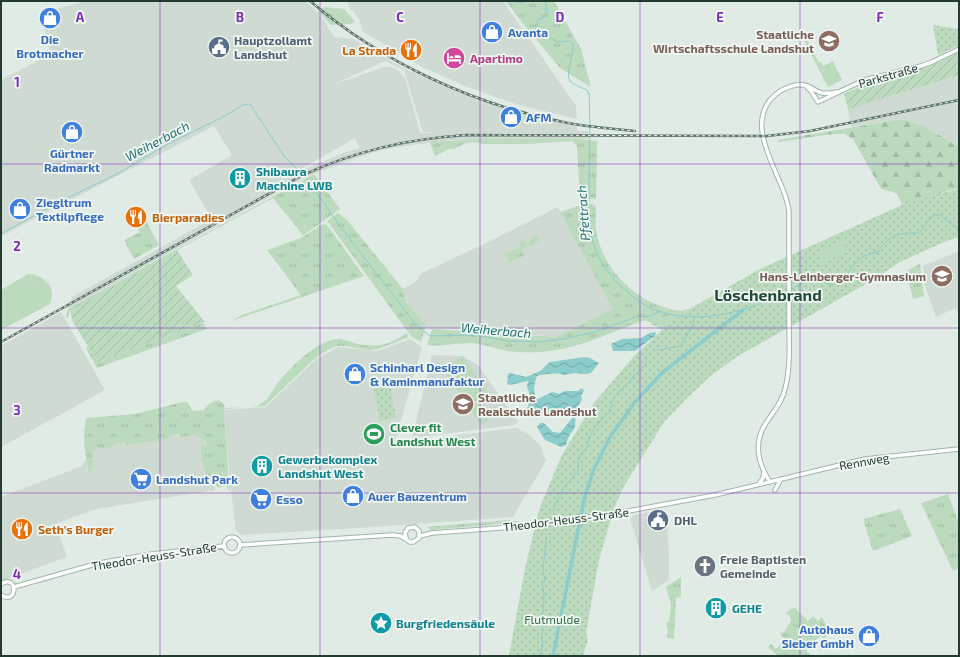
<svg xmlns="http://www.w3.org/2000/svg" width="960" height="657" font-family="'Exo 2',sans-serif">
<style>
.built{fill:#cfdad3;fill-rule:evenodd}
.grass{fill:url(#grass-tufts)}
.forest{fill:url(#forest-firs)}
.park{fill:url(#park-dots)}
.garden{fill:url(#garden-furrows)}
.pitch{fill:#bbdabe}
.water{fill:url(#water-waves)}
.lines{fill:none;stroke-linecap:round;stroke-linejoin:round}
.stream{stroke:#8ccccb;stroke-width:1}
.canal{stroke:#8ccccb;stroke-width:3.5}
.secondary-casing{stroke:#a0b6aa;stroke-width:5.5}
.secondary{stroke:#fff;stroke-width:3.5}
.rail-casing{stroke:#5d766b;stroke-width:2.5}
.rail{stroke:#f1f7f3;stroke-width:1;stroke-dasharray:3;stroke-linecap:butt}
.grid{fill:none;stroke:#7b2cbf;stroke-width:1;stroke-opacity:0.55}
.labels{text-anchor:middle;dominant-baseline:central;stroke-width:3.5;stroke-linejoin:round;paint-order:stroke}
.shop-label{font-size:12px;font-weight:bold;fill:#366cbe;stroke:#f1f7f3;text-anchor:start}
.education-label{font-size:12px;font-weight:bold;fill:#785e54;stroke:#f1f7f3;text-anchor:end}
.service-label{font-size:12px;font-weight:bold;fill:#4e5e75;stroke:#f1f7f3;text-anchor:start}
.food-label{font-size:12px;font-weight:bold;fill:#c56008;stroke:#f1f7f3;text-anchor:start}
.hotel-label{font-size:12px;font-weight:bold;fill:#b23c85;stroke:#f1f7f3;text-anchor:start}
.street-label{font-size:12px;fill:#223a30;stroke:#f1f7f3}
.culture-label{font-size:12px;font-weight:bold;fill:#0d838f;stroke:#f1f7f3;text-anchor:start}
.leisure-label{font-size:12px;font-weight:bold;fill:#27864d;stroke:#f1f7f3;text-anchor:start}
.worship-label{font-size:12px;font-weight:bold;fill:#5b616d;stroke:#f1f7f3;text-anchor:start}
.park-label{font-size:12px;fill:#2f6e3d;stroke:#f1f7f3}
.water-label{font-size:13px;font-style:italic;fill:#207271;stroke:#f1f7f3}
.district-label{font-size:16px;font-weight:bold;fill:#204b39;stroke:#f1f7f3}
.grid-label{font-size:13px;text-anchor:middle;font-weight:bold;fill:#7b2cbf;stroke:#f1f7f3;stroke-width:3.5;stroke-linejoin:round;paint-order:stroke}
</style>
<defs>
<pattern id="grass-tufts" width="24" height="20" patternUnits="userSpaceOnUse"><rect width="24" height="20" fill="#bbdabe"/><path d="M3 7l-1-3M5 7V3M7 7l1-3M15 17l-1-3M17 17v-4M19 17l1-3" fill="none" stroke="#a0bca4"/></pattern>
<pattern id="forest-firs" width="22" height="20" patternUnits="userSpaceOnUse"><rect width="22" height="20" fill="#bbdabe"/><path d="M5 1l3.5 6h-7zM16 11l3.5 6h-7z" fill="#a0bca4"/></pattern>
<pattern id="park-dots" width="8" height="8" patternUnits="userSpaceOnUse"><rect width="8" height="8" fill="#bbdabe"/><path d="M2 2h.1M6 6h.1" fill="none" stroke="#a0bca4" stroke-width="1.8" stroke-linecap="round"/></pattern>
<pattern id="garden-furrows" width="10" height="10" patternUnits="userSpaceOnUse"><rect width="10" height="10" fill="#bbdabe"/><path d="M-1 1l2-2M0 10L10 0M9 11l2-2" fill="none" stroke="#a0bca4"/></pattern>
<pattern id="water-waves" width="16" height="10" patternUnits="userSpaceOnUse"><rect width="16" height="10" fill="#8ccccb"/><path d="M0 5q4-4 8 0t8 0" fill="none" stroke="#72a7a5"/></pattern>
</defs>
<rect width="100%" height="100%" fill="#e1ebe5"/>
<!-- built -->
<path class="built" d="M86 1H305L320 14 334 37 353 39 405 69 460 93 577 127V131H588V139L452 140 412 145 382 150 359 157 314 174 296 182 68 309 72 297 212 219 189 180 232 155 214 126 1 236V80L51 54 40 13ZM385 61 404 70 423 132H442L420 133 405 78 398 70 391 67H384L332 85ZM355 138 360 148 343 153 296 173 248 199Z
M347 1H503L576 106 577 119 519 105 470 88 424 68 362 31 360 20 349 7Z
M959 75V145L954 144 924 126 901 119 851 127 848 109Z
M558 207 614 309 556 337 504 332 498 329 425 328 426 325 405 301 403 289 418 280V277L422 273 488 242Z
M959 251V310L953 309 936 317 925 286 923 266Z
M61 312 105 390 1 447V346Z
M410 339 422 347 395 441H410L516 428 527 433 540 445 546 461 513 517 373 527 241 535 236 530 230 481 224 410 266 407 315 360 338 347 377 351Z
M432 355 462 356 478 365 518 422 514 425 412 438Z
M200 432 210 438 215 490 96 509 55 524 67 557 1 581V497L82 466 93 446Z
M648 512 659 513 664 516 667 521 669 557V580L652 591 630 519 635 515Z"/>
<!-- grass -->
<path class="grass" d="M506 1H554L581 49 591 87 560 68 524 25Z
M325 7 344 9 355 22 351 24 331 25 318 11Z
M478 139H578L597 141 596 199H580L577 147 573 141 526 144H484L472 142 466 143 454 149H449L435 156 430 142Z
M314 174 340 209 311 230 303 235 273 198 177 250 70 311 67 318 66 317 68 309Z
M581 204H592L596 206C596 214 595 223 596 230 601 262 625 291 655 304 664 307 675 312 685 310 693 308 704 300 712 296L673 320 662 330 646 320C622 327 601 339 577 345 555 352 530 354 508 351 495 349 482 343 469 343 455 343 441 347 427 345L432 329 556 337 613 309 560 212 578 206 580 207 583 217Z
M338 213 347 220 403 289 405 301 426 325 421 342 412 337 408 332 328 222 327 221Z
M145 219 159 245 134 259 124 240 140 232 135 224Z
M323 224 327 225 364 276 231 321 242 315 301 295 267 250 301 238Z
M536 235 539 241 522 249 525 255 509 262 505 254 520 247 519 243 523 241 527 243 530 242 533 237Z
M920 264 924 296 913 299 906 271Z
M203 323 207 329 97 368 86 348 88 346 98 362Z
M407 333 408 336 407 338 378 349 370 350 344 346H337L329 349 314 359 265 406 224 409 229 484 230 485 234 486V487L230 486V491L226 486C221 486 219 488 214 485 204 480 201 456 201 446L207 445 206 440H203L196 435 181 437 179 434 169 436 167 439 127 445 126 442 115 444 112 447 95 449 92 453 93 468 89 472C85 452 82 438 86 418L135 414 183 402H187L193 411 204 410C208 402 222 395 225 408 235 407 249 409 259 405 269 401 273 388 280 380 293 365 311 347 331 340 343 336 352 344 364 345 378 348 395 342 407 333Z
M948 494 959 523V568L953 571 921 503Z
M900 509 912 536 873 551 863 519Z
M508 520 521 522 431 530 427 527Z
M681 577V597L676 598 674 639 667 638 668 630 666 622H669L671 605 666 587Z
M795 608 808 621 813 616 818 621 822 617 830 632 824 639 821 635 806 650 811 656H778L768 647 771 644 776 649 785 640 780 633 784 632 791 621 790 616 786 613 791 609Z"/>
<!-- forest -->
<path class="forest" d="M901 119 924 126 954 144 959 145V188L933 195 902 205 897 193 881 189 853 139 845 134H833L778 142V140Z"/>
<!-- park -->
<path class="park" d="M933 25 959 29V45L938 55Z
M959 189V237L944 242 900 262 873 280 738 356 713 374 688 397 664 422 624 486 614 508 599 560 586 633 588 640 583 656H509L525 568 540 507 562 455 594 403 634 356 673 320 712 296 762 268 902 205 933 195Z
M390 386 396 417 380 421 374 389Z"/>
<!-- garden -->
<path class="garden" d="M959 52V75L848 109 844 94 873 81 937 63Z
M177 250 193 275 176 286 205 322 98 362 73 322 70 311Z"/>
<!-- pitch -->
<path class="pitch" d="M803 31 819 63 821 62 823 66 833 61 842 80 828 87 800 33Z
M843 240 848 251 822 264 817 253Z
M28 274C40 274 52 282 52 295 52 298 51 301 50 304L1 330V290Z
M463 356 488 393 468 406 443 369Z
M478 404 489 420 481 425 470 409Z"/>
<!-- water -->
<path class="water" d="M656 332 655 336 635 351H613L611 344 622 339 641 338 650 333Z
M584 357 590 358 599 363 591 373 586 374 575 373 564 375C558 372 544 374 537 376 534 385 532 391 538 399L552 392 559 394 565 391H578L582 388 584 391 581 396 582 399 576 410 575 427 568 438 566 445 561 447 545 440 537 427 540 423H544L553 432 560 433 573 417 571 410H569L559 415 557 414 547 417 542 413 526 411 531 399 527 386 528 381 510 385 507 384 508 374 510 373 526 377 542 370 545 366 550 362Z"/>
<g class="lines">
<!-- stream -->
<path class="stream" d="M513 1 522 3 526 1
M545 1 547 11 545 17 539 19 537 22 540 34 549 36 557 42 570 41 573 44C574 53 565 75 570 81 574 85 582 88 587 90L589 94C590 104 589 114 590 124 590 161 587 198 591 234 594 254 608 275 623 288 634 298 647 308 661 312 705 325 749 310 787 292
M307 179 340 226 417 326 430 336 476 335 508 341 541 342 563 339 595 332 638 316 645 317 660 312
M1 234 57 203 115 175 168 144 223 117 243 105 250 104 284 156 298 170
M790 290C797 287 805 280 813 280 823 280 831 288 841 282 846 280 847 275 850 270 856 259 866 254 878 252 890 234 897 233 918 233 927 228 927 213 940 215L955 227 959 228
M659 350 681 346C686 334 691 334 694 319
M550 513 554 509 556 502 561 496 563 489 578 471V461L582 453 587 447 589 437 593 432 594 428C600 423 603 415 610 412 611 403 614 393 623 390L624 386 629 383 634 375 644 366 646 362
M540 656C542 651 541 647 543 642 540 637 542 635 543 630 543 627 541 624 542 621 543 609 546 595 542 584L545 580 543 570 546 539"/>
<!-- canal -->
<path class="canal" d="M553 656 584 500 593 471 610 437 634 403 663 372 743 310"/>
<!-- secondary casing -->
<g class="secondary-casing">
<path id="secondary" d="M806 86 811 91 818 102 864 80 921 66 932 62 959 49
M770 482C758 464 753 442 766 423 773 412 782 403 785 389 791 368 789 338 789 317 789 282 789 248 789 213 787 180 744 133 770 100 777 92 785 87 796 85 810 83 811 90 822 93 827 94 832 93 837 92
M758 485 763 478 764 472
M775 490 781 479
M420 536 432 533 515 527 612 514 715 495 865 459 959 449
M224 545a8 8 0 1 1 16 0a8 8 0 1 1-16 0Z
M240 545 392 535 401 536 410 542H413L419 538V531L415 527 408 528 405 533 406 538
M1 584C18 573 18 606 1 595
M14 587 99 563 152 554 224 546"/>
</g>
<!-- secondary -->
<use href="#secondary" class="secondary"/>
<!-- rail casing -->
<g class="rail-casing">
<path id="rail" d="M310 1C383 63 474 105 568 123 590 127 613 129 635 131
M1 342 301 176C355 151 406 139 466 135L767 136 810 131 959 100"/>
</g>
<!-- rail -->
<use href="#rail" class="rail"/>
</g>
<!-- grid -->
<path class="grid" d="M160 1V656M320 1V656M480 1V656M640 1V656M800 1V656M1 164H959M1 328H959M1 493H959"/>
<!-- icons -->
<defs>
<g id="shop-disc" transform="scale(1.15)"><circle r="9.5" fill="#3f7fe0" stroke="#f1f7f3"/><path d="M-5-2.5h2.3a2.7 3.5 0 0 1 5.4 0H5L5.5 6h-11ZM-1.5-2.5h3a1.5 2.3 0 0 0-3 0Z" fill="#fff"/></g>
<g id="school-disc" transform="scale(1.15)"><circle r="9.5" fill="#8d6e63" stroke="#f1f7f3"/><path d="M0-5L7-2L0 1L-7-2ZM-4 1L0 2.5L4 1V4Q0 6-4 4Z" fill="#fff"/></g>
<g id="civic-disc" transform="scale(1.15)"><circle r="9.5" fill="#5c6f8a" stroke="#f1f7f3"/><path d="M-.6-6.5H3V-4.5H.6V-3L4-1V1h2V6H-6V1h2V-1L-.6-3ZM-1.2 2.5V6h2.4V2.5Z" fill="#fff"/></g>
<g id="restaurant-disc" transform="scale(1.15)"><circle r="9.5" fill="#e8710a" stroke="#f1f7f3"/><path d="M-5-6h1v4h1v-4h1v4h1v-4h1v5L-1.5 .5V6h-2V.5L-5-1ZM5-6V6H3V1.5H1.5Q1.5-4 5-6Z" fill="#fff"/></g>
<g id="hotel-disc" transform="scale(1.15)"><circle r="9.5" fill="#d1479c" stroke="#f1f7f3"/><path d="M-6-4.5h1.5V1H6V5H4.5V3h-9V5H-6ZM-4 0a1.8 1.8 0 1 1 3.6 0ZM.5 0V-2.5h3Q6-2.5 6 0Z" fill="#fff"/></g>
<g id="building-disc" transform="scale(1.15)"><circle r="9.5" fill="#0f9aa8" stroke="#f1f7f3"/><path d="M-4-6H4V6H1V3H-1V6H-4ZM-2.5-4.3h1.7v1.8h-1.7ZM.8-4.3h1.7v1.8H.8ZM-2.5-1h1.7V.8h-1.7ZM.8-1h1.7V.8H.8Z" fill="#fff"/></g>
<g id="stadium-disc" transform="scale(1.15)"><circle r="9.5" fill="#2e9e5b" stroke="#f1f7f3"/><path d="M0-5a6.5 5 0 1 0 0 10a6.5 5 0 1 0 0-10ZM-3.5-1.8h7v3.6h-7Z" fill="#fff"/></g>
<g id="supermarket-disc" transform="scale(1.15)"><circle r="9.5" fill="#3f7fe0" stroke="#f1f7f3"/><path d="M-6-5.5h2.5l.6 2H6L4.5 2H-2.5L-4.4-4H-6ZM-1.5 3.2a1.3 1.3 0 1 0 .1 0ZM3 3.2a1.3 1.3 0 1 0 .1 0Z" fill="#fff"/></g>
<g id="church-disc" transform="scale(1.15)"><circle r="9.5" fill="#6b7280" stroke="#f1f7f3"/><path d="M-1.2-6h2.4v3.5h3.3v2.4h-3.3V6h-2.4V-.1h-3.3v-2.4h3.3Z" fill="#fff"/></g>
<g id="sight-disc" transform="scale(1.15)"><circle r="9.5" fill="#0f9aa8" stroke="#f1f7f3"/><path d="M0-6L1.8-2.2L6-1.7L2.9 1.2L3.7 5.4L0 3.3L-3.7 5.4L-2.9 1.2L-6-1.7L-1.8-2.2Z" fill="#fff"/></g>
</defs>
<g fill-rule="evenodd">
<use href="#shop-disc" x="50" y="18"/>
<use href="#shop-disc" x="492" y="32"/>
<use href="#school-disc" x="829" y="41"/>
<use href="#civic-disc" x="219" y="47"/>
<use href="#restaurant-disc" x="411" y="50"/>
<use href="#hotel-disc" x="454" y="58"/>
<use href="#shop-disc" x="511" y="117"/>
<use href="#shop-disc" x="72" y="132"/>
<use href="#building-disc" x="240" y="178"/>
<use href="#shop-disc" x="20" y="209"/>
<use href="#restaurant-disc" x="136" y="217"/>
<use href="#school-disc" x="942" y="276"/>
<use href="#shop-disc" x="355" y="374"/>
<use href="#school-disc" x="463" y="404"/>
<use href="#stadium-disc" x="374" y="434"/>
<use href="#building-disc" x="262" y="466"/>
<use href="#supermarket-disc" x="141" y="479"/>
<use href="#shop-disc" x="353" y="496"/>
<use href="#supermarket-disc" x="261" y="499"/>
<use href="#civic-disc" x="658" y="520"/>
<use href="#restaurant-disc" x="22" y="529"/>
<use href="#church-disc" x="705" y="566"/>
<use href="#building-disc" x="716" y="608"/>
<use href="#sight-disc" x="381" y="623"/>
<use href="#shop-disc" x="869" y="636"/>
</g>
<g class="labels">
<!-- shop labels -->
<g class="shop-label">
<text x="508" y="32">Avanta</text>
<text x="50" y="39" text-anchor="middle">Die<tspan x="50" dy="14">Brotmacher</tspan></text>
<text x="526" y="117">AFM</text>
<text x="72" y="153" text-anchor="middle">Gürtner<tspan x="72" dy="14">Radmarkt</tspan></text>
<text x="36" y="202">Ziegltrum<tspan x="36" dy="14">Textilpflege</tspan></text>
<text x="370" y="367">Schinharl Design<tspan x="370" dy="14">&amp; Kaminmanufaktur</tspan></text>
<text x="156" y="479">Landshut Park</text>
<text x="368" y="496">Auer Bauzentrum</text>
<text x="276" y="499">Esso</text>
<text x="854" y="629" text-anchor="end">Autohaus<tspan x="854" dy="14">Sieber GmbH</tspan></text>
</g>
<!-- education labels -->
<g class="education-label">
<text x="814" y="34">Staatliche<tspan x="814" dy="14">Wirtschaftsschule Landshut</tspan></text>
<text x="926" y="276">Hans-Leinberger-Gymnasium</text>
<text x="478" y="397" text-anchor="start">Staatliche<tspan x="478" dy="14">Realschule Landshut</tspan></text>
</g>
<!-- service labels -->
<g class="service-label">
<text x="234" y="40">Hauptzollamt<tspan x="234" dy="14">Landshut</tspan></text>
<text x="674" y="520">DHL</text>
</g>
<!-- food labels -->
<g class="food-label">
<text x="396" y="50" text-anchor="end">La Strada</text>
<text x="152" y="217">Bierparadies</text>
<text x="38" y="529">Seth’s Burger</text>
</g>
<!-- hotel labels -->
<g class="hotel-label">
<text x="470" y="58">Apartimo</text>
</g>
<!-- street labels -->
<g class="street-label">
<text transform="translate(888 75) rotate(-16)">Parkstraße</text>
<text transform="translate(864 461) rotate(-10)">Rennweg</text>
<text transform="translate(566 519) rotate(-7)">Theodor-Heuss-Straße</text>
<text transform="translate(154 556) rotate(-9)">Theodor-Heuss-Straße</text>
</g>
<!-- culture labels -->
<g class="culture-label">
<text x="256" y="171">Shibaura<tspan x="256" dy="14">Machine LWB</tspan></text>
<text x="278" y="459">Gewerbekomplex<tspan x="278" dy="14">Landshut West</tspan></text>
<text x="732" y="608">GEHE</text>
<text x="396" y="623">Burgfriedensäule</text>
</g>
<!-- leisure labels -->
<g class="leisure-label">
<text x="390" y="427">Clever fit<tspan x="390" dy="14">Landshut West</tspan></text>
</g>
<!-- worship labels -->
<g class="worship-label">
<text x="720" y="559">Freie Baptisten<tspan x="720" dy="14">Gemeinde</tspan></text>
</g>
<!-- park labels -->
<g class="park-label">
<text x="552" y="619">Flutmulde</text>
</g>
<!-- water labels -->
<g class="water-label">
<text transform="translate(157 141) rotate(-28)">Weiherbach</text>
<text transform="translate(583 213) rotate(-94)">Pfettrach</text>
<text transform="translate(496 330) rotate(5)">Weiherbach</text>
</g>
<!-- district labels -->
<g class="district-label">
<text x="768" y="294">Löschenbrand</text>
</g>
</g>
<g class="grid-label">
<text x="80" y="22">A</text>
<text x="240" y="22">B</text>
<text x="400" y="22">C</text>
<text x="560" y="22">D</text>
<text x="720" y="22">E</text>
<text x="880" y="22">F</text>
<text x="17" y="87">1</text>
<text x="17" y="251">2</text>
<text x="17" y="415">3</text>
<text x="17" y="579">4</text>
</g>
<!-- border -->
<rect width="960" height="657" fill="none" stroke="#223a30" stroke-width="4"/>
</svg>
